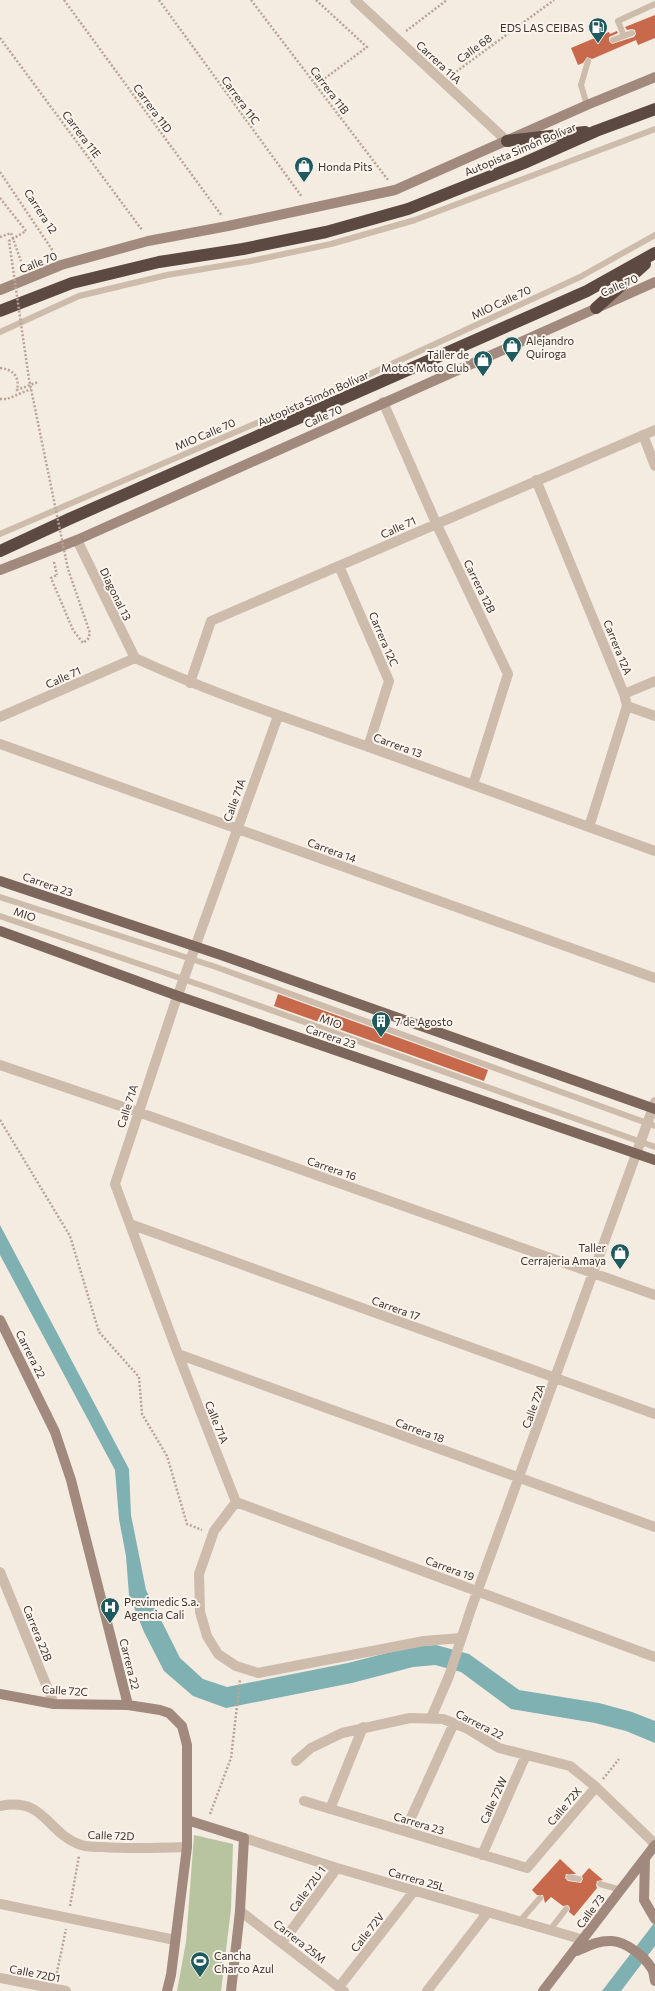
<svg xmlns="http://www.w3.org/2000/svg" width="655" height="1991" font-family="Commissioner,sans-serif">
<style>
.green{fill:#b8c4a0}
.water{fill:#7fb0b2}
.building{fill:#c8694b}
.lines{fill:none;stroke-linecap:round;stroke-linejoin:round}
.path{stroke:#b9a596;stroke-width:2.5;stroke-dasharray:2 2;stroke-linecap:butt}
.lane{stroke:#cdbbac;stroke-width:6}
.street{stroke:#cdbbac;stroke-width:10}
.secondary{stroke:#a18a7d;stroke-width:10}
.primary{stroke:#7d675c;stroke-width:10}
.highway{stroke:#5c4a42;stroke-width:12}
.path-bridge{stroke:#b9a596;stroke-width:2.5;stroke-dasharray:2 2;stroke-linecap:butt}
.labels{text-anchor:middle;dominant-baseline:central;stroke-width:4;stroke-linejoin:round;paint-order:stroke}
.poi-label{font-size:11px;fill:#3b302b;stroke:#fbf5ee;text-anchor:start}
.street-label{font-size:11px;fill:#3b302b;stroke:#fbf5ee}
</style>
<rect width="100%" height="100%" fill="#f4ebe1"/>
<!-- green -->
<path class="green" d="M194 1835 233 1844 231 1909 221 1991H177L186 1942Z"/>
<!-- water -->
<path class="water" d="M0 1225 129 1469 131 1515 146 1590 180 1658 203 1679 227 1687 348 1663 410 1647 436 1645 469 1654 519 1690 599 1703 632 1712 655 1721V1743L626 1731 595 1723 511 1709 461 1672 435 1665 413 1667 352 1683 226 1708 193 1696 164 1671 144 1632 129 1595 126 1556 119 1519 115 1470 0 1255Z
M655 1922V1946L621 1991H602Z"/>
<!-- building -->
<path class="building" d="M655 15V38L638 45 636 40 592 59 587 57 583 63 578 65 571 48 609 32 610 34 617 31 618 33 609 37V41L612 44 634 37 636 34 635 30 632 29 627 30 625 27Z
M278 994 488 1070 484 1081 274 1006Z
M560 1859 576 1874H566L565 1878 568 1881 581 1883 583 1879 582 1876 589 1868 603 1880 597 1881 596 1885 597 1888 574 1916 569 1912 570 1908 568 1905 563 1906 551 1897 545 1903 543 1895H537L532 1890Z"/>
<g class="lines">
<!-- path -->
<path class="path" d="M64 0 222 216
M159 0 302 197
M251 0 388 180
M316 0 367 47 316 85
M406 31 447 0
M0 38 142 230
M453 74 554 0
M0 172 55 254
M0 237 11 233 21 261
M0 368C13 369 20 377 17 390L38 382
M0 399H7L31 389
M54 562 57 575
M0 1120 70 1236 99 1332 139 1377 142 1414 167 1456 187 1524 202 1530
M603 1779 619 1759
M210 1814 231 1758 240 1680
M70 1906 79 1856
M56 1977 66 1929"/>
<!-- lane -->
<path class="lane" d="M624 36 618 21 655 4
M613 40 632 33
M587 105 581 85 588 61
M0 332 79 296 167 275 251 261 331 244 415 220 655 129
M0 534 370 374 580 277 655 235
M0 897 216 967 655 1126
M0 916 209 988 655 1147
M569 1877 579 1879
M600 1884 621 1890
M520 1921 540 1898
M550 1930 566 1909"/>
<!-- street -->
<path class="street" d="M355 0 507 141
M383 402 436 523 508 674 473 785
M643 435 655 466
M536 480 624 694 627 706 589 827
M77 540 135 658
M339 566 389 681 368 747
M135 658C211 693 290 719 369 747 464 781 560 817 655 851
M190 683 211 621 655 430
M624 694 655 681
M627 706 655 716
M0 717 135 658
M0 744 655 978
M0 1065 138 1112 655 1295
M130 1224 655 1414
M178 1354 655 1527
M236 1502 178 1354 115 1184 175 1003 278 716
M236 1502 655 1657
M236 1502 214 1531 199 1574 200 1612 207 1636 218 1654 236 1666 258 1673 424 1641 461 1638
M0 1572 54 1704
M431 1718 449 1676 471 1609 655 1102
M296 1761 311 1748 342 1733 410 1718 443 1719 466 1728 499 1748 570 1766 596 1787 655 1844
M304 1801 527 1868 596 1787
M0 1806C46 1797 46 1833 81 1845 87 1847 95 1847 102 1847 130 1849 158 1848 187 1847
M330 1809 363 1727
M405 1831 454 1723
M244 1838 337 1868 584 1940
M482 1855 526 1755
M0 1904 175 1940
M240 1911 344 1991
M282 1943 337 1868
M0 1978 66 1991
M339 1987 414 1891
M427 1991 488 1912"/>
<!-- secondary -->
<path class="secondary" d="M0 290 61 265 148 241 228 226 395 190 587 105 655 77
M0 570 77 540 655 282
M0 1320 55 1432 71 1480 128 1705
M0 1694 54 1704 128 1705 160 1710 169 1713 182 1726 187 1745V1847L171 1975 167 1991
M187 1820 244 1838 240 1911 231 1991
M645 1859 644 1900 655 1919
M577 1951C588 1946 599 1940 612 1941 627 1942 645 1957 652 1969 654 1972 654 1977 655 1981
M543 1991 655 1845"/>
<!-- primary -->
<path class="primary" d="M0 881 221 955 655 1109
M0 931 178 996 655 1160"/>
<!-- highway -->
<path class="highway" d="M507 141 585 132
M596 308 645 264
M0 311 72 283 159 262 243 249 326 232 408 209 524 163 596 131 655 109
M0 551 69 519 587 291 655 253"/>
<!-- path-bridge -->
<path class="path-bridge" d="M0 198 26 231 9 241 29 379 68 569 90 633 88 639 83 643 73 630 51 578 57 575"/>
</g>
<!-- icons -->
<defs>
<g id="fuel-pin" transform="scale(1)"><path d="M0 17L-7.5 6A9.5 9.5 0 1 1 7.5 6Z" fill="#1f5a5e" stroke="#fbf5ee"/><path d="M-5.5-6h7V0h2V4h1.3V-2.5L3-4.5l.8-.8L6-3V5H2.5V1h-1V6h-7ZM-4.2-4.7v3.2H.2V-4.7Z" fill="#fff"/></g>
<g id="shop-pin" transform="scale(1)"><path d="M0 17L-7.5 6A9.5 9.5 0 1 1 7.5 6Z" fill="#1f5a5e" stroke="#fbf5ee"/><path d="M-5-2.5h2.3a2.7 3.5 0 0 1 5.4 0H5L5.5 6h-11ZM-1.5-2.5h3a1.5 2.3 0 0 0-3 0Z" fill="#fff"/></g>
<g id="building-pin" transform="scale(1)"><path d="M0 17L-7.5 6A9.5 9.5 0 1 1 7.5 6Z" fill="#1f5a5e" stroke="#fbf5ee"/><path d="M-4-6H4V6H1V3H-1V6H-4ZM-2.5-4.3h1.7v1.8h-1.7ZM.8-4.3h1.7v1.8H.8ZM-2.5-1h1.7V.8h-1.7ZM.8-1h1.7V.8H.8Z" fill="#fff"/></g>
<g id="hospital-pin" transform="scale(1)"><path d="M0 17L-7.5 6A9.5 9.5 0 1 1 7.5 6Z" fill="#1f5a5e" stroke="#fbf5ee"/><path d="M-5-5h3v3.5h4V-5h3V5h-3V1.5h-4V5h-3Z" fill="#fff"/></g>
<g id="stadium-pin" transform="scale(1)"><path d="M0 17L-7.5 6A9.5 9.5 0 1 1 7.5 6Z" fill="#1f5a5e" stroke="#fbf5ee"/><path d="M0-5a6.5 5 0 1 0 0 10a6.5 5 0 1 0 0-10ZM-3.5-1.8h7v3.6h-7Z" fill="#fff"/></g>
</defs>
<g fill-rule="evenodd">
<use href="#fuel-pin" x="598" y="27"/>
<use href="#shop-pin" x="304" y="166"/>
<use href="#shop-pin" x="512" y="346"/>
<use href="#shop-pin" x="483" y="360"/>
<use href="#building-pin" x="381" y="1021"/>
<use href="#shop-pin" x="620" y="1253"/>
<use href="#hospital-pin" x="110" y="1607"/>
<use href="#stadium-pin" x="200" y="1961"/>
</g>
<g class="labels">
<!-- poi labels -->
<g class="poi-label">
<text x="584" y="27" text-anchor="end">EDS LAS CEIBAS</text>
<text x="318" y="166">Honda Pits</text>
<text x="526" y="340">Alejandro<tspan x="526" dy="13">Quiroga</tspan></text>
<text x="469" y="354" text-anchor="end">Taller de<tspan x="469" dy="13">Motos Moto Club</tspan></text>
<text x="395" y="1021">7 de Agosto</text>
<text x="606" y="1247" text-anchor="end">Taller<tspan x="606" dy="13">Cerrajeria Amaya</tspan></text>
<text x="124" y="1601">Previmedic S.a.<tspan x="124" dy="13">Agencia Cali</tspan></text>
<text x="214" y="1955">Cancha<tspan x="214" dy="13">Charco Azul</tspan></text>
</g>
<!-- street labels -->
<g class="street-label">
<text transform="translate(474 48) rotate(-36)">Calle 68</text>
<text transform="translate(439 62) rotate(43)">Carrera 11A</text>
<text transform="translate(330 90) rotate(53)">Carrera 11B</text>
<text transform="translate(241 100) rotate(54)">Carrera 11C</text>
<text transform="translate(153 108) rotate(54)">Carrera 11D</text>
<text transform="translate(82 134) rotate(53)">Carrera 11E</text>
<text transform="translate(520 149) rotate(-23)">Autopista Simón Bolívar</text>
<text transform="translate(41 211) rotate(57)">Carrera 12</text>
<text transform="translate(38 262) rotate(-22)">Calle 70</text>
<text transform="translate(619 285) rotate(-24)">Calle 70</text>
<text transform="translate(501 302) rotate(-25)">MIO Calle 70</text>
<text transform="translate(313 398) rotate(-24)">Autopista Simón Bolívar</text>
<text transform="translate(323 416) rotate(-24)">Calle 70</text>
<text transform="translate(205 434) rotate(-23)">MIO Calle 70</text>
<text transform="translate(398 527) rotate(-24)">Calle 71</text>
<text transform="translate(480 586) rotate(64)">Carrera 12B</text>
<text transform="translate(116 594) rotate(64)">Diagonal 13</text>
<text transform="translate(384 639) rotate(67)">Carrera 12C</text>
<text transform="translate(618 647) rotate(68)">Carrera 12A</text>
<text transform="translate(63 677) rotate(-24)">Calle 71</text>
<text transform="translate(398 745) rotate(20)">Carrera 13</text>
<text transform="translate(234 800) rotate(-70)">Calle 71A</text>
<text transform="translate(332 850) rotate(20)">Carrera 14</text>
<text transform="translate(48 884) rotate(19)">Carrera 23</text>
<text transform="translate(25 914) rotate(19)">MIO</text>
<text transform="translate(331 1021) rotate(20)">MIO</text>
<text transform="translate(331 1036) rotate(19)">Carrera 23</text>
<text transform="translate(127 1106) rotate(-72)">Calle 71A</text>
<text transform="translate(332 1168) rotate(19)">Carrera 16</text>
<text transform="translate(396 1308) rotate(20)">Carrera 17</text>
<text transform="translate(31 1354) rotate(63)">Carrera 22</text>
<text transform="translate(533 1406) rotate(-70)">Calle 72A</text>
<text transform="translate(217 1422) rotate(68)">Calle 71A</text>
<text transform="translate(420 1430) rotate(20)">Carrera 18</text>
<text transform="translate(450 1568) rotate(20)">Carrera 19</text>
<text transform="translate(38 1633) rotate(68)">Carrera 22B</text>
<text transform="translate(130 1664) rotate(76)">Carrera 22</text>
<text transform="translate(65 1690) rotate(4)">Calle 72C</text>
<text transform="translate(480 1724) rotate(27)">Carrera 22</text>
<text transform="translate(493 1800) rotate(-66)">Calle 72W</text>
<text transform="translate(564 1806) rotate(-50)">Calle 72X</text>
<text transform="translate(419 1823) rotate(17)">Carrera 23</text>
<text transform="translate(111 1835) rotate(2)">Calle 72D</text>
<text transform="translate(417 1879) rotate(16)">Carrera 25L</text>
<text transform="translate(307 1889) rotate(-54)">Calle 72U 1</text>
<text transform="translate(590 1911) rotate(-53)">Calle 73</text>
<text transform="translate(367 1932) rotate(-52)">Calle 72V</text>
<text transform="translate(300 1941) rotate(38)">Carrera 25M</text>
<text transform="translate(35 1973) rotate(11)">Calle 72D1</text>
</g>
</g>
</svg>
